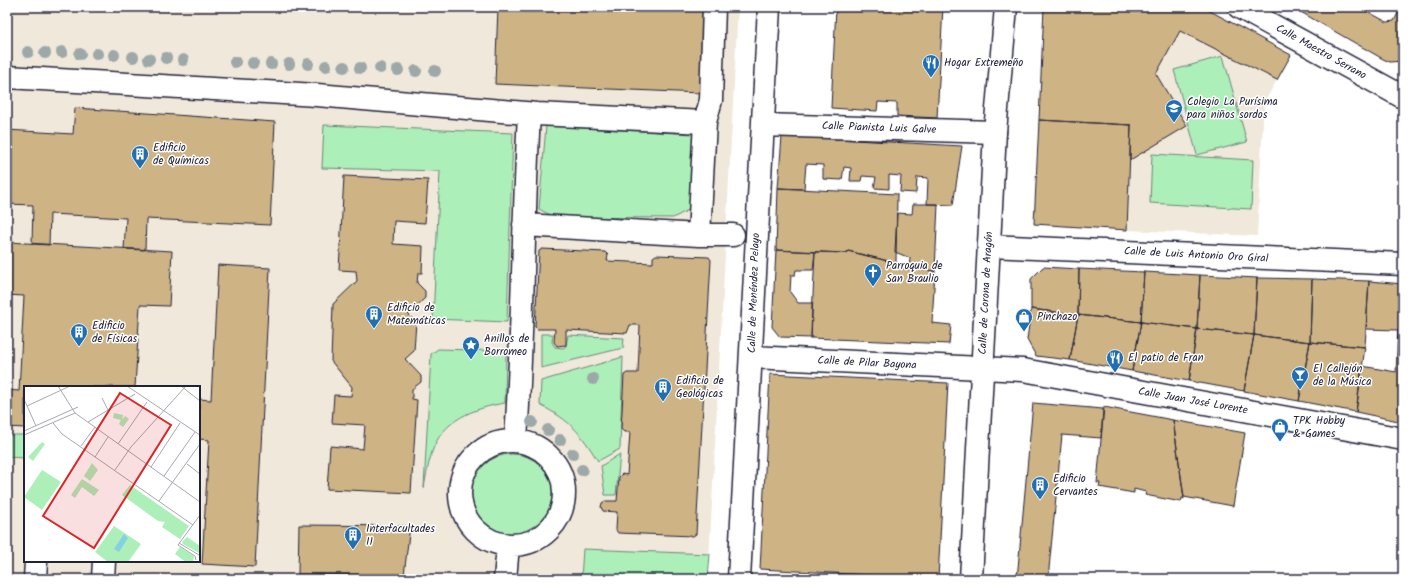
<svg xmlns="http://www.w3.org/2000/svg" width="1410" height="586" font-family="Kalam,sans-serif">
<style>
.built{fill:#f0e8da;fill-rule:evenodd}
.green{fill:#adefb8;stroke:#68887a}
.building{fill:#ceb384;stroke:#22223b}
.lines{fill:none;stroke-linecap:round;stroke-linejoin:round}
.minor-casing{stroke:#22223b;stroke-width:25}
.major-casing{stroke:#22223b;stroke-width:25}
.minor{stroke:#fff;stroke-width:22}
.major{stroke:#fff;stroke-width:22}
.tree{fill:#9da8a8}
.labels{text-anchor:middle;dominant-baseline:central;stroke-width:3;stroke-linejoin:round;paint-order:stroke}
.street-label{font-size:11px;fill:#22223b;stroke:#fff}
.poi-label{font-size:11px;fill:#22223b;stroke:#fff;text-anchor:start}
.inset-road{fill:none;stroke:#a7a7b1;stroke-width:1}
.view{fill:#d62828;fill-opacity:0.15;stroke:#d62828;stroke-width:2}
.inset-edge{fill:none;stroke:#22223b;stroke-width:2}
</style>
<rect width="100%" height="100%" fill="#fff"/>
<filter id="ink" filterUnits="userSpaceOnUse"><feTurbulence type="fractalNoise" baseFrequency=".025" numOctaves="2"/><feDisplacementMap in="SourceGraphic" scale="8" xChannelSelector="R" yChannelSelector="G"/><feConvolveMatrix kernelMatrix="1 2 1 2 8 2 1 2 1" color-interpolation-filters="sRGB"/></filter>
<g filter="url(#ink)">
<!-- built -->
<path class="built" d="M7 7H738L708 579H7ZM25 387H199V561H25Z
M1044 7H1203L1291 55 1264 103 1257 236 1127 230 1131 125 1039 120Z"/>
<!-- green -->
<path class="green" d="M1223 56 1247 142 1197 155 1174 70Z
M324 125 513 133 507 322 433 319 440 171 322 168Z
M546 126 694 134V207L673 218 554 217 539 209Z
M1152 154 1253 160 1251 209 1150 203Z
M541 334H553L552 342 555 347 563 348 566 346 568 335 624 338 623 348 541 368Z
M438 349 506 351 505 403C474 408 442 420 432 452 428 464 426 476 424 488L431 354Z
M623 357 620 449 598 461C580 432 571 421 540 405L541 381Z
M7 435H25V458L7 457Z
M620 454 616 495H605L601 466Z
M471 495a41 41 0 1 1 82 0a41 41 0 1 1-82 0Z
M583 549 710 554 708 579H581Z"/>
<!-- building -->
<path class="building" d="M498 7H703L700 93 495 84Z
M836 7H943L937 118 897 116V103L878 102 877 111 831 108Z
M1044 7H1203L1291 55 1277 80 1180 31 1156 74 1187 126 1130 160 1131 125 1039 120Z
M1292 7H1359L1387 22 1394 21 1401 7H1403V61L1390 62 1383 59Z
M75 108 275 122 270 225 146 219 145 250 124 249 126 218 50 214 49 245 32 244 33 205 7 204V130L73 134Z
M1039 120 1131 125 1127 230 1034 224Z
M782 136 962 146 953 205 927 204 928 178 917 177 916 193 900 192 901 176 889 175V189L874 188 876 177 862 176 861 181H850L851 168 844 167 842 180 823 179V165L806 164 804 189 778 188Z
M344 176 428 180 425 223 394 221 393 244 423 246 422 273H418L417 283 425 291V298L408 314 416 322 415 336 414 351 405 359 421 376V382L412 389V399L417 400 411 493 327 489 330 446 363 449 365 425 332 423 334 395 351 396 352 387 331 361 333 304 357 281 356 271 339 270Z
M778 188 897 194 896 263 848 251 846 253 776 250Z
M913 204H938L935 271 909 269 910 258 895 252 897 213 912 214Z
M7 242 172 251 169 306 140 305 135 387H25V428L7 427V390L19 391 24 296 7 295Z
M542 249 605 252 608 255 607 261 653 263V257L656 255 709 257 711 260 696 534 693 536 618 533 616 530 617 512 603 511 601 507 602 503 605 501H617L619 477 622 474 627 475 630 432H624L621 429 624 375 627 373H638L640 325H630L627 333 566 330V345L557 346 554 342 555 329H537L535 327 539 251Z
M776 250 815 252 813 270H796L795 275H791L790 292 798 303H812L811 338 780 337 772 327Z
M848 251 896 263V268L935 271 932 323 951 325 949 344 811 338 815 252 846 253Z
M218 265 270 268 255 567 202 564 209 440 199 439V399L211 400Z
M1043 267 1079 269 1078 315 1031 309V279Z
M1079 269 1144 272 1141 322 1078 315Z
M1144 272 1200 275 1197 329 1141 322Z
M1200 275 1257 278 1254 335 1197 329Z
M1257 278 1312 279 1310 342 1254 335Z
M1312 279 1369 281 1365 347 1310 342Z
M1369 281 1403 284V422L1356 412 1362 366 1396 372 1398 330 1366 329Z
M1031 309 1078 315 1070 360 1036 356 1027 340Z
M1078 315 1141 322 1132 371 1070 360Z
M1141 322 1197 329 1189 381 1132 371Z
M1197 329 1254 335 1244 391 1189 381Z
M1254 335 1310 342 1299 401 1244 391Z
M1310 342 1365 347 1356 412 1299 401Z
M770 374 948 383 938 579H887V576L760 569Z
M1033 403 1103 409 1101 438 1062 435 1048 579H1017Z
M1104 407 1173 420 1184 499 1182 498 1181 502 1145 495 1146 492 1134 489V493L1099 487 1100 483H1097Z
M1173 420 1245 433 1233 506 1184 497Z
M299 525 410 526 404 575 298 574Z"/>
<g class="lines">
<!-- minor casing -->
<g class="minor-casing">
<path id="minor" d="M1239 7 1403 97
M7 77 317 95 537 114 705 122
M763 125 995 132
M524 225 699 235 705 122 711 100 714 7
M699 235H733
M989 246 1403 264
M752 357 1023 370 1403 439
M516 440C523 332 523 223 529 114
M460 493a52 52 0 1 1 104 0a52 52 0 1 1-104 0Z
M35 579 36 561
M103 579 104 561
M505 579 508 546
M739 579 769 7"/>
</g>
<!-- major casing -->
<g class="major-casing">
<path id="major" d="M971 579 995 132 1006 7"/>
</g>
<!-- minor -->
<use href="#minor" class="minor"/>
<!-- major -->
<use href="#major" class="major"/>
</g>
<!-- trees -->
<g class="tree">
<circle cx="28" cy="52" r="6"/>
<circle cx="62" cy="52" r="6"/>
<circle cx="45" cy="53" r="6"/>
<circle cx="80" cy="54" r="6"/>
<circle cx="97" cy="54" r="6"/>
<circle cx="114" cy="55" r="6"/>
<circle cx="133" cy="57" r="6"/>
<circle cx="166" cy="58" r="6"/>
<circle cx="149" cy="59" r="6"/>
<circle cx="183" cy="60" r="6"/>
<circle cx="235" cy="62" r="6"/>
<circle cx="253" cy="63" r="6"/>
<circle cx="271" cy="64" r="6"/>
<circle cx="289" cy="64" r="6"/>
<circle cx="308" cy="64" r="6"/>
<circle cx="326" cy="66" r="6"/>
<circle cx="344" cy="67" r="6"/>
<circle cx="360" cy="68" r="6"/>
<circle cx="380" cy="68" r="6"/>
<circle cx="398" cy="70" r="6"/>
<circle cx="416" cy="71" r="6"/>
<circle cx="435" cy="71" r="6"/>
<circle cx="593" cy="379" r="6"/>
<circle cx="532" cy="422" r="6"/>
<circle cx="548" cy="430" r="6"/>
<circle cx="560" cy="440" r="6"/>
<circle cx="573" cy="454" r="6"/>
<circle cx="582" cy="470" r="6"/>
</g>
</g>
<!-- icons -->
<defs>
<g id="restaurant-pin" transform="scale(0.9)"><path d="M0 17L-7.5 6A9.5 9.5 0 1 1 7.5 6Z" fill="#1f6fb2" stroke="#fff"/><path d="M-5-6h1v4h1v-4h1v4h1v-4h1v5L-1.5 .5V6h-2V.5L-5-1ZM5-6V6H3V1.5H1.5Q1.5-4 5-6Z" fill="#fff"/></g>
<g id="school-pin" transform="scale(0.9)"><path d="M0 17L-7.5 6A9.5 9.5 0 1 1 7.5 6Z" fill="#1f6fb2" stroke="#fff"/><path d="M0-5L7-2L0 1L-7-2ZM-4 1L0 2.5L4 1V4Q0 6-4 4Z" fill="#fff"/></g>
<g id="building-pin" transform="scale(0.9)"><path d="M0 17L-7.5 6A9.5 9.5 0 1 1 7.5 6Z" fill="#1f6fb2" stroke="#fff"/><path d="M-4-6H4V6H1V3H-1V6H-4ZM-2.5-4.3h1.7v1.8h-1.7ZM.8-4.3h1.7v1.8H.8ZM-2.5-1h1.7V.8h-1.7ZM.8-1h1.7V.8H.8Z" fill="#fff"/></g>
<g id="church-pin" transform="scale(0.9)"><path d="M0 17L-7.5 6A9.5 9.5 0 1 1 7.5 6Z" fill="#1f6fb2" stroke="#fff"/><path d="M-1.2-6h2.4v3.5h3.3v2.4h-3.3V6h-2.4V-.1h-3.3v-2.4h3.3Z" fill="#fff"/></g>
<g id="shop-pin" transform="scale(0.9)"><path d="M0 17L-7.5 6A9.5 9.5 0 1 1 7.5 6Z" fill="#1f6fb2" stroke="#fff"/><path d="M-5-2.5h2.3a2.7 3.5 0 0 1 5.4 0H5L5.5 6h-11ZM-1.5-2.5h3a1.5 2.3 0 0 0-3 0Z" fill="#fff"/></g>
<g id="sight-pin" transform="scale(0.9)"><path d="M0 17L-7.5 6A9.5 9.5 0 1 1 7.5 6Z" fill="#1f6fb2" stroke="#fff"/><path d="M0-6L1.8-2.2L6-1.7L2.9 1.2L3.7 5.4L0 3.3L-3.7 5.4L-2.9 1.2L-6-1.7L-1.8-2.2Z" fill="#fff"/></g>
<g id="bar-pin" transform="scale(0.9)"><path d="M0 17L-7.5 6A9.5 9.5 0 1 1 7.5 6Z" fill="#1f6fb2" stroke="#fff"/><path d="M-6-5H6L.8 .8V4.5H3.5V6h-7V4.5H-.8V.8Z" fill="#fff"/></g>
</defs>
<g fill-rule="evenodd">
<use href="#restaurant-pin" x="931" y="63"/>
<use href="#school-pin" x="1174" y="108"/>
<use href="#building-pin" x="140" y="154"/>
<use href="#church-pin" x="873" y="272"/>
<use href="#building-pin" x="374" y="314"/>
<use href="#shop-pin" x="1024" y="317"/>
<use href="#building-pin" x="79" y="332"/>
<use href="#sight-pin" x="471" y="345"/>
<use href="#restaurant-pin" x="1115" y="358"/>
<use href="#bar-pin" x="1300" y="375"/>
<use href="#building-pin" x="663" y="387"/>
<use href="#shop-pin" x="1280" y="427"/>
<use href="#building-pin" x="1040" y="485"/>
<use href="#building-pin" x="353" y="535"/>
</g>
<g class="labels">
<!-- street labels -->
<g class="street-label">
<text transform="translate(1321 52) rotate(29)">Calle Maestro Serrano</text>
<text transform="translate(879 128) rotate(2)">Calle Pianista Luis Galve</text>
<text transform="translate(1196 255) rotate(3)">Calle de Luis Antonio Oro Giral</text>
<text transform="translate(754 293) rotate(-88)">Calle de Menéndez Pelayo</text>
<text transform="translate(986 293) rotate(-87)">Calle de Corona de Aragón</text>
<text transform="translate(867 363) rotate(3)">Calle de Pilar Bayona</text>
<text transform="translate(1193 401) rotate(10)">Calle Juan José Lorente</text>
</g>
<!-- poi labels -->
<g class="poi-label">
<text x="944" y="63">Hogar Extremeño</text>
<text x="1187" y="102">Colegio La Purísima<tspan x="1187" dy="13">para niños sordos</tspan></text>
<text x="153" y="148">Edificio<tspan x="153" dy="13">de Químicas</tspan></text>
<text x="886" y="266">Parroquia de<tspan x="886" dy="13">San Braulio</tspan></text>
<text x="387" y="308">Edificio de<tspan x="387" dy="13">Matemáticas</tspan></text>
<text x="1037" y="317">Pinchazo</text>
<text x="92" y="326">Edificio<tspan x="92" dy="13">de Físicas</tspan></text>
<text x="484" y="339">Anillos de<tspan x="484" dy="13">Borromeo</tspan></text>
<text x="1128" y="358">El patio de Fran</text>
<text x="1313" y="369">El Callejón<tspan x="1313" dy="13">de la Música</tspan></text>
<text x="676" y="381">Edificio de<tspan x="676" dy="13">Geológicas</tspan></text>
<text x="1293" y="421">TPK Hobby<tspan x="1293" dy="13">&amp; Games</tspan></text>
<text x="1053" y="479">Edificio<tspan x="1053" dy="13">Cervantes</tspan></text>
<text x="366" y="529">Interfacultades<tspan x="366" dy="13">II</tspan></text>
</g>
</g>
<!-- overview -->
<g transform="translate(24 386)">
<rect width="176" height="176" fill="#fff"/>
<path d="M90 27 99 29 98 34 101 30 105 33 99 41 95 38 97 34 89 32ZM18 56 21 58 9 75 4 71ZM68 77 74 84 66 95 60 90ZM18 84 37 96 18 124 0 111ZM58 93 75 104 70 110 58 101 51 112 47 109ZM106 99 165 140 156 153 138 141 141 136 134 135 98 109ZM90 140 117 158 104 176H84L71 166ZM163 151 176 160 175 167 159 158 158 156ZM156 161 170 170 169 176H162L151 168Z" fill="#adefb8"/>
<path d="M100 148 104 152 95 166 90 163Z" fill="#84d1e4"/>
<path class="inset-road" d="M34 0 51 27 176 116M103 0 176 49M157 0 176 15M78 12 84 24M0 13 12 40M3 20 46 0M64 36 111 8M29 37 38 48 169 139M0 45 54 21M0 49 51 27M94 58 123 16M57 60 71 41M71 71 84 51M163 78 176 88M127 81 156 37M91 84 107 61 162 0M140 90 171 46M135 115 176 58M155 157 175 169M172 174 171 170 154 159 176 129"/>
<path class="view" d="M96 7 147 39 70 162 19 130Z"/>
<rect width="176" height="176" class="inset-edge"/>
</g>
<!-- margin -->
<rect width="1410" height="586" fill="none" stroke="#fff" stroke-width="24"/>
<rect x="12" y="12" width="1386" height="562" fill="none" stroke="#22223b" stroke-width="1.5" filter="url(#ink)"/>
</svg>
